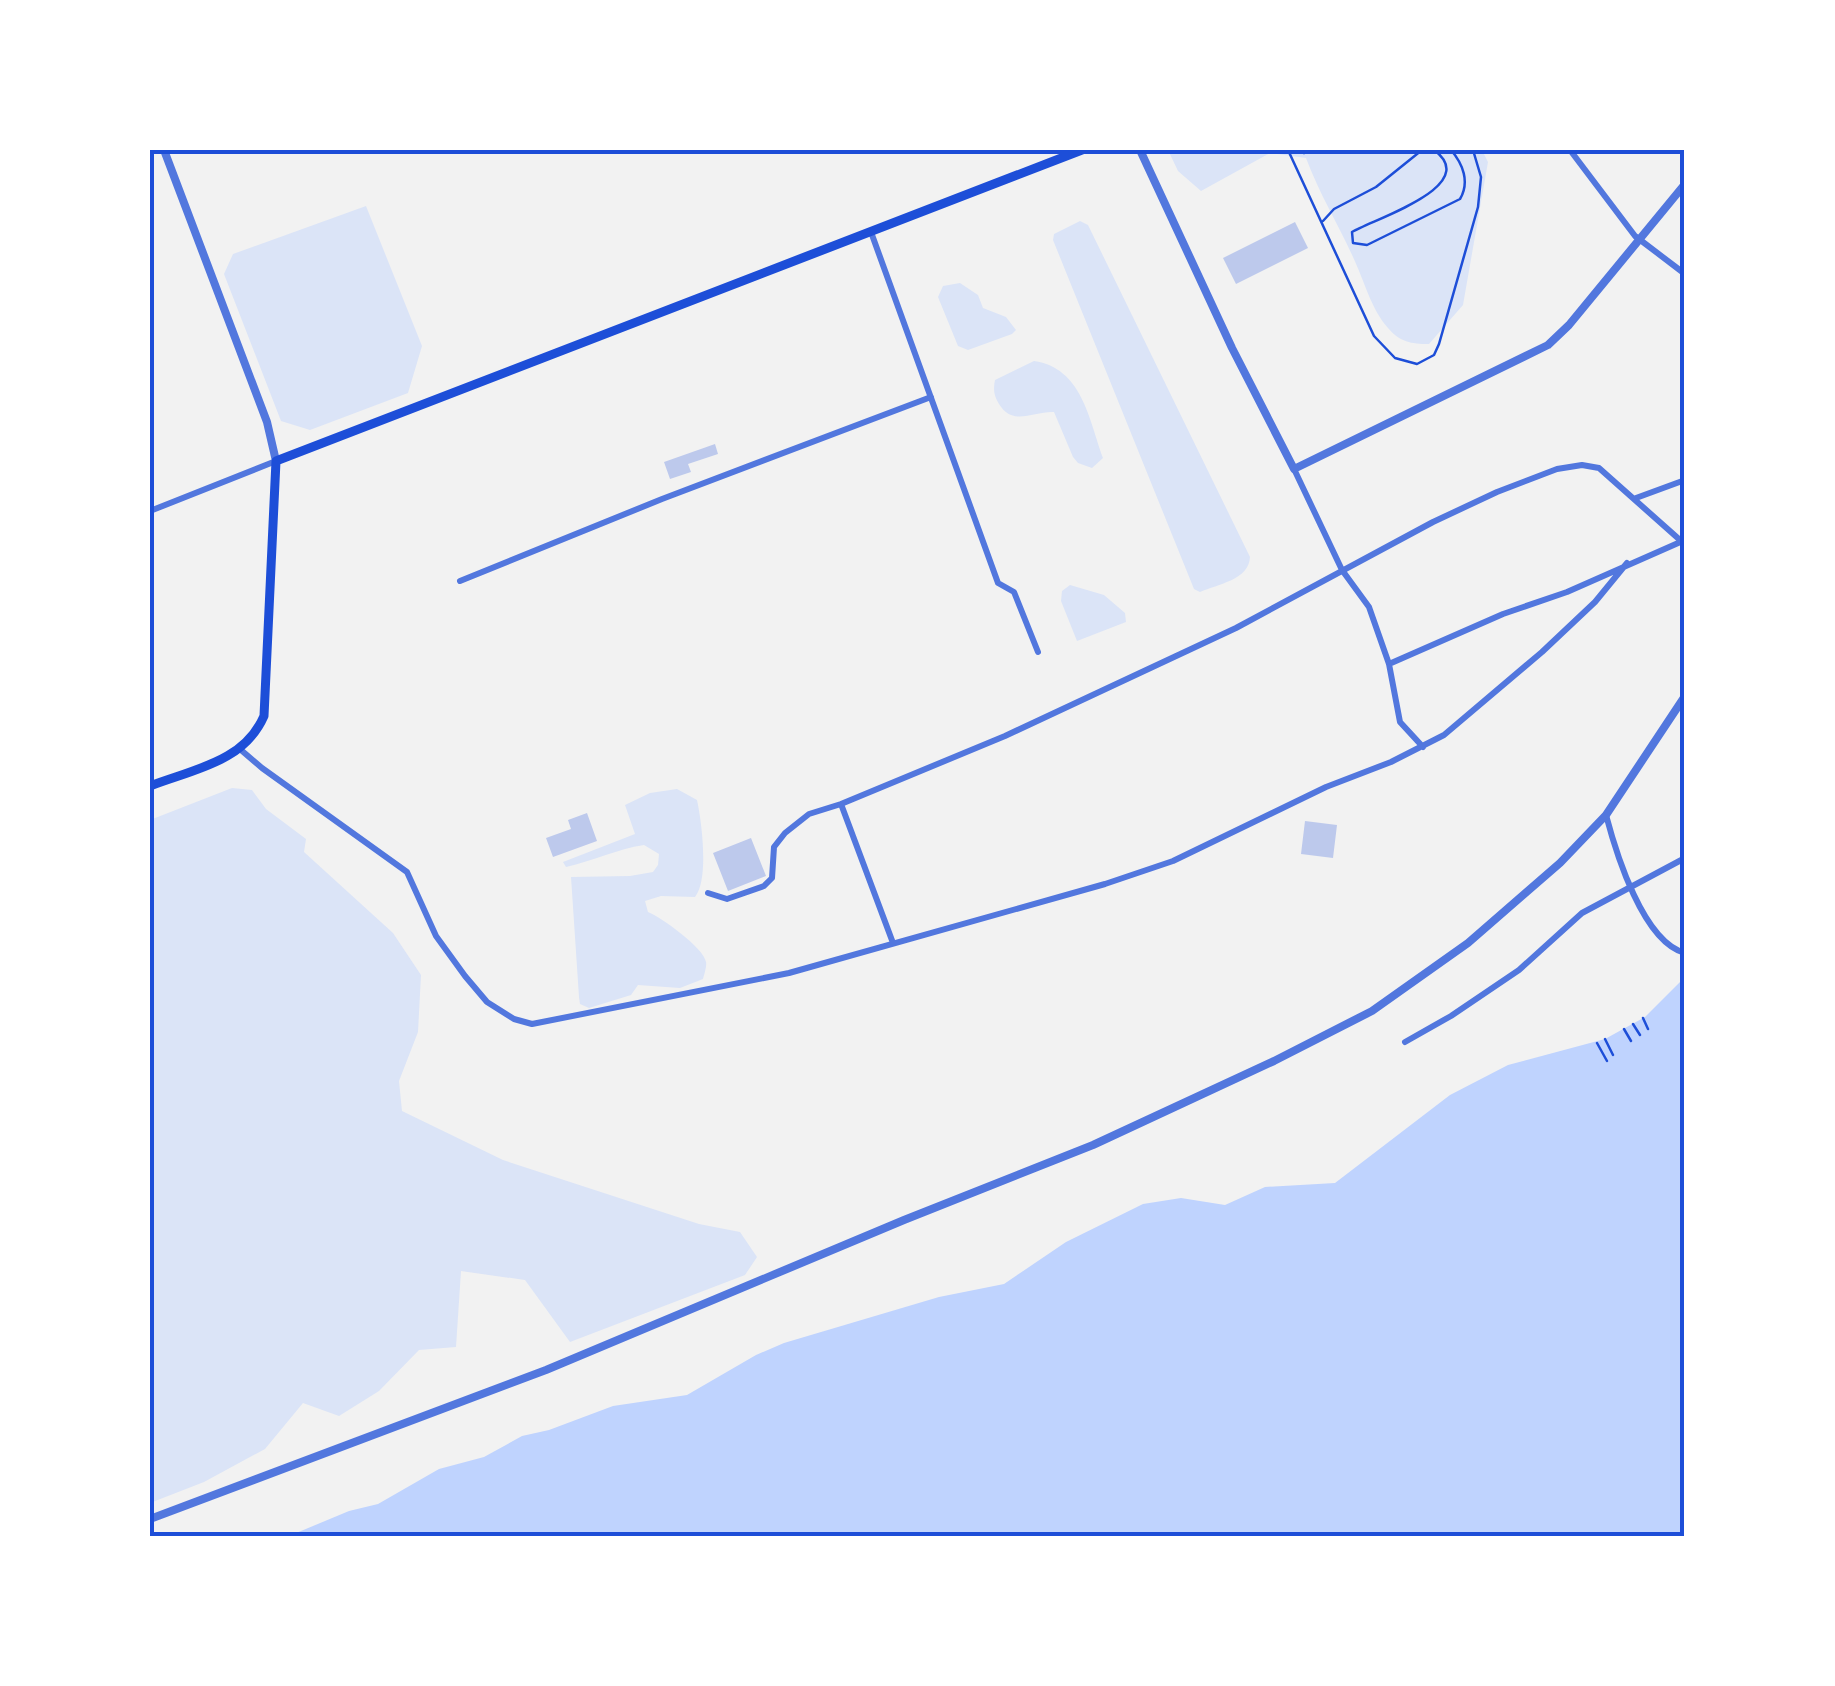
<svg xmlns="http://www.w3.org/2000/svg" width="1835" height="1686" font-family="Lato,sans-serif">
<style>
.green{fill:#dbe4f7}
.water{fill:#bfd3fe}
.building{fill:#bdc9ec}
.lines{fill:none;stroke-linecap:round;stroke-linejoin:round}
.path{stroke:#1d4ed8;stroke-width:2.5}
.minor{stroke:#5277de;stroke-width:6}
.tertiary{stroke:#5277de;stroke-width:8}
.secondary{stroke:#1d4ed8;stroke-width:9}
.neatline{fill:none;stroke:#1d4ed8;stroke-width:4}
</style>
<rect width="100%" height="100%" fill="#f2f2f2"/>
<!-- green -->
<path class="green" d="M1168 150H1482L1488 162 1463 305 1429 344C1411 344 1400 342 1388 328 1371 309 1364 280 1353 257 1338 224 1319 193 1306 158L1270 153 1201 191 1178 171Z
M366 206 422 346 408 393 310 430 281 421 224 274 233 254Z
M1080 221 1088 225 1250 557C1249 580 1218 584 1200 592L1194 589 1053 240 1054 234Z
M960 283 978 295 983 308 1006 317 1016 330 1012 334 968 350 958 346 938 297 943 286Z
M1034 361C1082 368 1089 419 1103 458L1092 468 1078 463 1073 457 1054 412C1033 411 1013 427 999 404 994 396 993 390 995 380Z
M1070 585 1104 595 1125 613 1126 622 1077 641 1061 601 1062 591Z
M232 788 252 790 266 809 306 839 304 852 393 933 421 975 418 1032 399 1081 402 1111 503 1160 699 1224 740 1232 757 1257 745 1275 570 1342 525 1280 461 1271 456 1347 419 1350 379 1391 339 1416 303 1403 265 1449 204 1482 150 1503V820Z
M677 789 697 800C702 823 709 880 695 897L661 896 645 901 648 912C661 917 704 948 706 962 707 966 704 975 703 979L680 988 638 985 631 995 589 1008 580 1004 579 997 571 877 630 876 653 872 658 865 659 854 644 845C617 849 593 861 566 867L563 862 635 834 625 805 650 793Z"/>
<!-- water -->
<path class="water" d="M1685 977V1536H289L349 1511 378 1504 439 1469 484 1457 522 1436 549 1430 613 1406 687 1395 756 1355 784 1343 939 1297 1004 1284 1066 1242 1143 1204 1181 1198 1225 1205 1265 1187 1335 1183 1450 1095 1508 1065 1605 1039 1645 1017Z"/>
<!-- building -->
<path class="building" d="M1295 222 1308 248 1236 284 1223 258Z
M715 444 718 454 688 464 691 472 670 479 664 462Z
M587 813 597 841 553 857 546 838 571 829 568 820Z
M1305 821 1337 825 1333 858 1301 854Z
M751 838 766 876 728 891 713 853Z"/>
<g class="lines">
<!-- path -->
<path class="path" d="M1288 150 1374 336 1395 358 1417 364 1434 355 1439 344 1478 207 1481 177 1473 150
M1291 150 1304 153 1311 150
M1434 150C1483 186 1373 219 1352 232L1353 243 1367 245 1460 199C1470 182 1463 164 1451 150
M1323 221 1334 209 1376 187 1422 150
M1643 1018 1648 1029
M1633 1024 1640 1035
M1624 1029 1631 1041
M1605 1039 1613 1055
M1597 1043 1607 1061"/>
<!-- minor -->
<path class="minor" d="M1570 150 1635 236 1685 274
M871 232 998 583 1014 592 1038 652
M1294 469 1342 570 1369 607 1389 664 1400 722 1423 747
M1636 498 1685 480
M150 511 276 461
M460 581 662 499 931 397
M1389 664 1503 614 1567 592 1685 540
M241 750 262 768 407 872 436 936 465 976 487 1002 514 1019 532 1024 789 973 1105 884 1173 861 1326 787 1391 762 1444 735 1542 652 1595 602 1627 563
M841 804 893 943
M1606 815C1616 853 1643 942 1685 953
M708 893 727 899 764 886 772 878 774 847 785 833 809 814 841 804 1005 736 1236 628 1433 522 1497 492 1557 469 1582 465 1599 468 1680 540
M1405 1042 1451 1016 1519 970 1582 913 1685 858"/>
<!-- tertiary -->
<path class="tertiary" d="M164 150 267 422 276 461
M1140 150 1232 348 1294 469 1548 345 1569 325 1685 184
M150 1519 546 1370 904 1220 1093 1145 1274 1061 1372 1011 1468 943 1560 863 1606 815 1685 696"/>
<!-- secondary -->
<path class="secondary" d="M150 786C194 769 244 762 264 716L276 461 1082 150"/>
</g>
<!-- border -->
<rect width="1835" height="1686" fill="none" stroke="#ffffff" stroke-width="305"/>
<rect x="152" y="152" width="1530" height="1382" class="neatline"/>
</svg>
